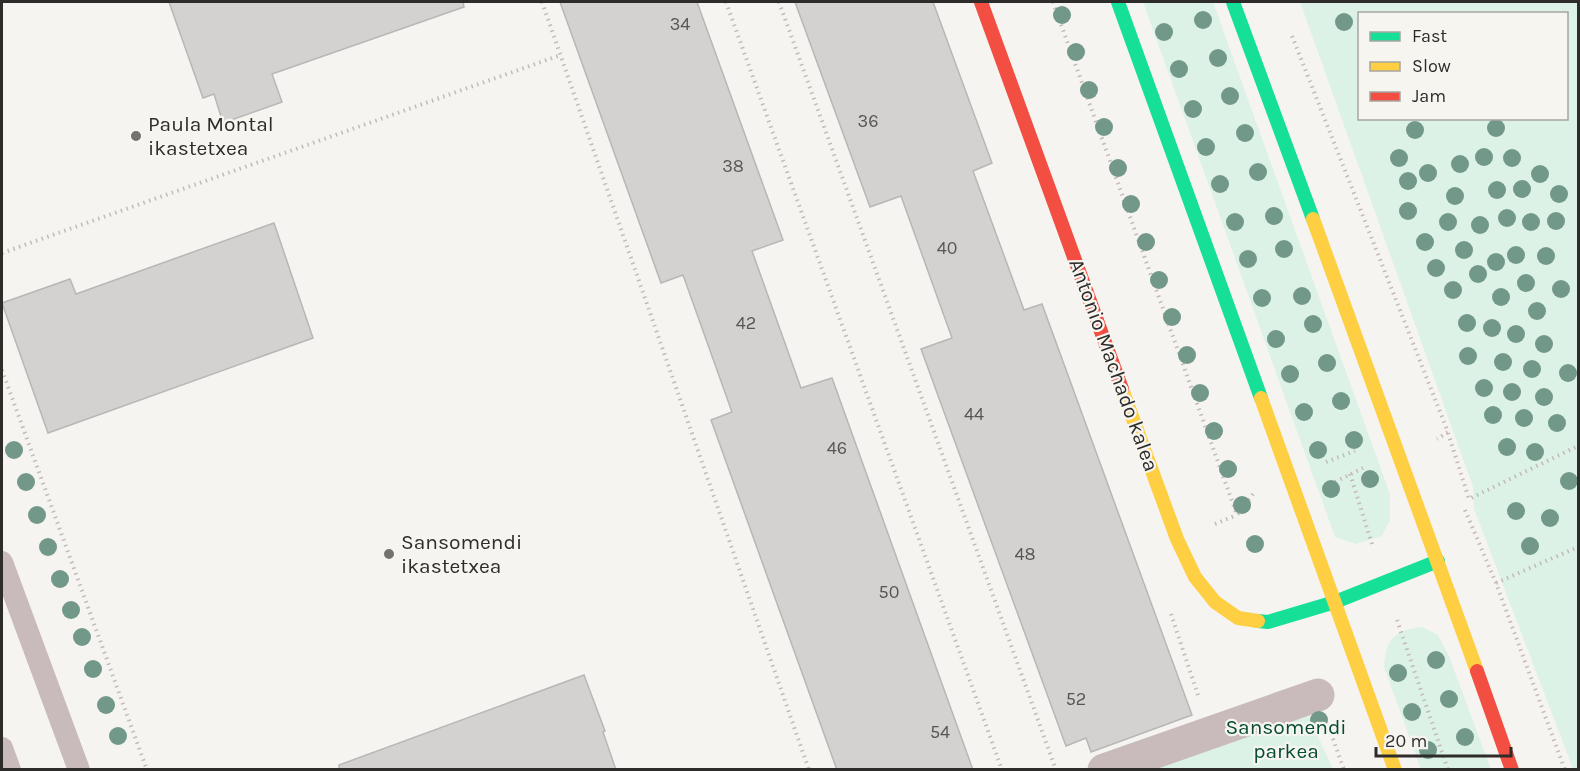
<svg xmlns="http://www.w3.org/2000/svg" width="1580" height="771" font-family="Karla,sans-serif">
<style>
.green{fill:#ddf2e6;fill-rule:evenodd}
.building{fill:#d4d2d1;stroke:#b8b6b6;stroke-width:1.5}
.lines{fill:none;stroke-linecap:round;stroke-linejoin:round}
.path{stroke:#c3baba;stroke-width:4;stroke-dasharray:1.5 4.5;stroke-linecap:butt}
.lane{stroke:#c9bbbb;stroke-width:22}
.street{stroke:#c9bbbb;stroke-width:33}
.fast{stroke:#16e098;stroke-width:14}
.slow{stroke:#ffcf43;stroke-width:14}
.jam{stroke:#f24e42;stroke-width:14}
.tree{fill:#72988a}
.poi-dot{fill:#737270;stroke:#f7f5f0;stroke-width:2}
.labels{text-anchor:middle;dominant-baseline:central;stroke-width:4.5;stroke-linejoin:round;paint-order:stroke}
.number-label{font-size:18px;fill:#575654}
.poi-label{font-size:21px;fill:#2d2c2a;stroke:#f7f5f0;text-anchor:start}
.street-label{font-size:21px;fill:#2d2c2a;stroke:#f7f5f0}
.park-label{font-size:21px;fill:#064d36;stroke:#f7f5f0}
</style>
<rect width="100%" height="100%" fill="#f6f4f1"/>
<!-- green -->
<path class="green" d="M1143 2H1213L1390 494V520L1382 536 1356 544 1335 537Z
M1300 2H1578V769H1573L1474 509 1473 487ZM1360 14H1566V118H1360Z
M1422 627 1438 635 1449 656 1491 769H1421L1384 667C1386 638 1394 630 1422 627Z
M1302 702 1333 769 1104 770Z"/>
<!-- building -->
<path class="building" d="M169 2H463L464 7 272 74 282 102 223 123 214 94 203 98Z
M560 2H697L783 240 752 251 801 388 832 378 973 770H837L711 420 732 412 683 275 661 283Z
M795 2H933L992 163 973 171 1024 310 1042 304 1192 715 1091 752 1086 738 1066 746 921 349 952 338 901 196 870 207Z
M274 223 313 338 48 433 2 303 70 279 76 294Z
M584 675 605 731 603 732 616 770H339V765Z"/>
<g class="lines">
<!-- path -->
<path class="path" d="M542 2 809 770
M726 2 1002 770
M779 2 1056 770
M1053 2 1237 515 1253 494
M1292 36 1448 432 1437 439
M2 253 561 55
M2 370 147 770
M1448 433 1469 499 1578 446
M1326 462 1355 451
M1350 474 1372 544
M1335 482 1363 468
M1465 510 1496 583 1565 770
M1215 524 1237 515
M1496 583 1578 547
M1171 614 1198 695
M1397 620 1448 770
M1331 733 1344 770"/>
<!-- lane -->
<path class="lane" d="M2 562 79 770
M2 748 10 770"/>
<!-- street -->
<path class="street" d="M1104 770 1318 695"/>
<!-- fast -->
<path class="fast" d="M1118 2 1261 398
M1233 2 1313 219
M1258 621 1268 622 1335 602 1438 561"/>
<!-- slow -->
<path class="slow" d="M1313 219 1477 671
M1122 389 1177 539 1195 577 1215 602 1238 618 1258 621
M1261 398 1395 770"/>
<!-- jam -->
<path class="jam" d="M981 2 1122 389
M1477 671 1512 770"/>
</g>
<!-- trees -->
<g class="tree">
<circle cx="1062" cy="15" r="9"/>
<circle cx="1203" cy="20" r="9"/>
<circle cx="1344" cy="22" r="9"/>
<circle cx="1164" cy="32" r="9"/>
<circle cx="1076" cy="52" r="9"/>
<circle cx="1218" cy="58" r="9"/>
<circle cx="1179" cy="69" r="9"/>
<circle cx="1089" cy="90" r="9"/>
<circle cx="1230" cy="96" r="9"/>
<circle cx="1193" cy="109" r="9"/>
<circle cx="1104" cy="127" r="9"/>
<circle cx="1496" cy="128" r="9"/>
<circle cx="1415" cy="130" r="9"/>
<circle cx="1245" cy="133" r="9"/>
<circle cx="1206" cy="147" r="9"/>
<circle cx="1484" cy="157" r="9"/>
<circle cx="1399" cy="158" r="9"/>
<circle cx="1512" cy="158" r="9"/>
<circle cx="1460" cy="164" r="9"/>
<circle cx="1118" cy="168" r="9"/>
<circle cx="1258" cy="172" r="9"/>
<circle cx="1428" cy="173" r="9"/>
<circle cx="1540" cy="174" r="9"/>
<circle cx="1408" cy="181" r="9"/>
<circle cx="1220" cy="184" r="9"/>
<circle cx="1522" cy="189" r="9"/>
<circle cx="1497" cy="190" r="9"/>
<circle cx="1559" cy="194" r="9"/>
<circle cx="1455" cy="196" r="9"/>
<circle cx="1131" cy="204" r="9"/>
<circle cx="1408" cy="211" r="9"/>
<circle cx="1274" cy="216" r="9"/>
<circle cx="1507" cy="218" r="9"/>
<circle cx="1556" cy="221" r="9"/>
<circle cx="1235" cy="222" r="9"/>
<circle cx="1448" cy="222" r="9"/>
<circle cx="1531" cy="222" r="9"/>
<circle cx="1480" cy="225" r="9"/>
<circle cx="1146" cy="242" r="9"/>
<circle cx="1425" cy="242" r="9"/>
<circle cx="1284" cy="249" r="9"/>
<circle cx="1464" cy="250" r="9"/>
<circle cx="1516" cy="255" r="9"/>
<circle cx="1546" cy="256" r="9"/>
<circle cx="1248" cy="259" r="9"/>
<circle cx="1496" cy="262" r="9"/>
<circle cx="1436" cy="268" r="9"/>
<circle cx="1478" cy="274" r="9"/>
<circle cx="1159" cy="280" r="9"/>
<circle cx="1526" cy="283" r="9"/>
<circle cx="1561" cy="289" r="9"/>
<circle cx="1453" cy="290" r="9"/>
<circle cx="1302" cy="296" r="9"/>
<circle cx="1501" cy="297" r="9"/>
<circle cx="1262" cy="298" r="9"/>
<circle cx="1537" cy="311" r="9"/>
<circle cx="1172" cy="317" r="9"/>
<circle cx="1467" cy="323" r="9"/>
<circle cx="1313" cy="324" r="9"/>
<circle cx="1492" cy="328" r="9"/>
<circle cx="1516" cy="334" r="9"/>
<circle cx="1276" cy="339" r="9"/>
<circle cx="1544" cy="344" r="9"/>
<circle cx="1187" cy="355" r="9"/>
<circle cx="1468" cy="356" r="9"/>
<circle cx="1503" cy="362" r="9"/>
<circle cx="1327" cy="363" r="9"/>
<circle cx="1532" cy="369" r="9"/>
<circle cx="1568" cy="373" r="9"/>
<circle cx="1290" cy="374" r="9"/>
<circle cx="1484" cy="388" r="9"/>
<circle cx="1512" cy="392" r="9"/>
<circle cx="1200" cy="393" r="9"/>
<circle cx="1544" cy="397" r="9"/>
<circle cx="1341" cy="401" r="9"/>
<circle cx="1304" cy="412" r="9"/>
<circle cx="1493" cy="415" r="9"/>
<circle cx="1524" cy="418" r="9"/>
<circle cx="1557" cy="423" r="9"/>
<circle cx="1214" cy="431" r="9"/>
<circle cx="1354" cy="440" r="9"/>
<circle cx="1507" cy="447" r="9"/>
<circle cx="14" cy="450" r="9"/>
<circle cx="1318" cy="450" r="9"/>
<circle cx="1535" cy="452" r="9"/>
<circle cx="1228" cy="469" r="9"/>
<circle cx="1370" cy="479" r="9"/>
<circle cx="1569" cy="481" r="9"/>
<circle cx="26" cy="482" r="9"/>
<circle cx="1331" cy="489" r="9"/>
<circle cx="1242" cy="505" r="9"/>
<circle cx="1516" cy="511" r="9"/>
<circle cx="37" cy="515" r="9"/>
<circle cx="1550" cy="518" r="9"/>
<circle cx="1255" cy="544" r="9"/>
<circle cx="1530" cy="546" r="9"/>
<circle cx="48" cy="547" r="9"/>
<circle cx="60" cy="579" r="9"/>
<circle cx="71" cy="610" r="9"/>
<circle cx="82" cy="637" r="9"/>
<circle cx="1436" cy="660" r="9"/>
<circle cx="93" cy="669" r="9"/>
<circle cx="1398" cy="673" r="9"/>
<circle cx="1449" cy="699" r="9"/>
<circle cx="106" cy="705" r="9"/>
<circle cx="1412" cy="712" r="9"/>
<circle cx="1319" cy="720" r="9"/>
<circle cx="118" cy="736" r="9"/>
<circle cx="1465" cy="737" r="9"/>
<circle cx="1428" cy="750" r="9"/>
</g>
<!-- markers -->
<g class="poi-dot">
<circle cx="136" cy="136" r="6"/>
<circle cx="389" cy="554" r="6"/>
</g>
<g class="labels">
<!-- number labels -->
<g class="number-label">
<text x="680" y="24">34</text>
<text x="868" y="121">36</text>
<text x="733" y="166">38</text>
<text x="947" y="248">40</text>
<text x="746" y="323">42</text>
<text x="974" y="414">44</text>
<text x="837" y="448">46</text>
<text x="1025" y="554">48</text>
<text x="889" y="592">50</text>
<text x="1076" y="699">52</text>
<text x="940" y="732">54</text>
</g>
<!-- poi labels -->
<g class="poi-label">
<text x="148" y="124">Paula Montal<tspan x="148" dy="24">ikastetxea</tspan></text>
<text x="401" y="542">Sansomendi<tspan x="401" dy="24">ikastetxea</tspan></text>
</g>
<!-- street labels -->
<g class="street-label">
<text transform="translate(1114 365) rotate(70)">Antonio Machado kalea</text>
</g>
<!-- park labels -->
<g class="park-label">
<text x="1286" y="727">Sansomendi<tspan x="1286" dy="24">parkea</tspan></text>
</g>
</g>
<!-- border -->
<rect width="1580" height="771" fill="none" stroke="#2d2c2a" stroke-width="6"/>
<!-- legend -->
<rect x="1358" y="12" width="210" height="108" fill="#f7f5f0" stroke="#a6a5a1" stroke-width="1.5"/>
<rect x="1370" y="32" width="30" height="9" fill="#16e098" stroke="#a6a5a1" stroke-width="1.5"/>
<text x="1412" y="42" font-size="18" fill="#2d2c2a">Fast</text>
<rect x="1370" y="62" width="30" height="9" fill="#ffcf43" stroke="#a6a5a1" stroke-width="1.5"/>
<text x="1412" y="72" font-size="18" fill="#2d2c2a">Slow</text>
<rect x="1370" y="92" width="30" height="9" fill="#f24e42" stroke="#a6a5a1" stroke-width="1.5"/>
<text x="1412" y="102" font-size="18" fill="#2d2c2a">Jam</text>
<!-- scale -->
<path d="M1376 747v9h135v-9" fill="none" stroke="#2d2c2a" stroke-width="3"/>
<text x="1385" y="747" font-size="18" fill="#2d2c2a" stroke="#f7f5f0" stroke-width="4.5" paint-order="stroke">20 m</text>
</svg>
